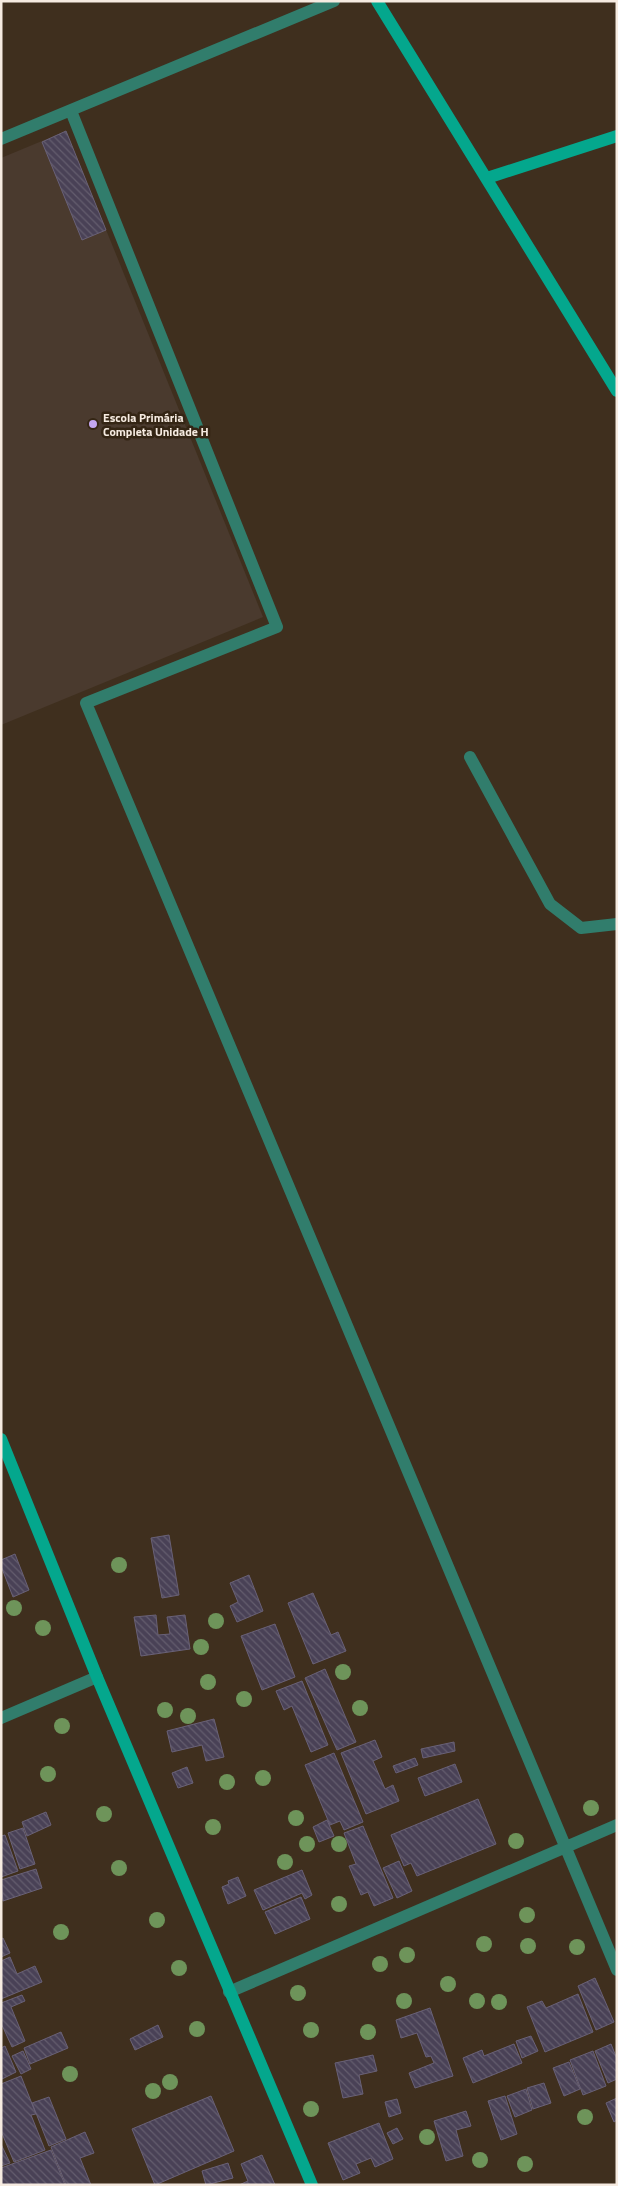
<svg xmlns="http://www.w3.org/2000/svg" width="618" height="2186" font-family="'Titillium Web',sans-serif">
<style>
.education{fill:#4a3a2e}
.building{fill:url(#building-back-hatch);stroke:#696177}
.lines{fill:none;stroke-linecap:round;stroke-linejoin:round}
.street{stroke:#317d6c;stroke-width:12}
.secondary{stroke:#04a78d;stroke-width:12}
.tree{fill:#6e945a}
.poi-dot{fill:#c4a7f1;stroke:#342514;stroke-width:2}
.labels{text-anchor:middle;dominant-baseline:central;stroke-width:5;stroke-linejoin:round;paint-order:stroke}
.poi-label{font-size:12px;font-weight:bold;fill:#f6ebe1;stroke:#342514;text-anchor:start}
</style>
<defs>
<pattern id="building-back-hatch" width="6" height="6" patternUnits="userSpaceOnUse" patternTransform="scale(1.25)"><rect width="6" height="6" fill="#494156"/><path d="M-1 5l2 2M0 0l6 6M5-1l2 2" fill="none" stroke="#645d6e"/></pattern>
</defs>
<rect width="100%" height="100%" fill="#3f2f1e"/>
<!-- education -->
<path class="education" d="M66 131 263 617 1 725V158Z"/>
<!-- building -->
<path class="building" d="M66 131 106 230 82 240 42 142Z
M169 1535 179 1595 162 1598 151 1538Z
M15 1554 29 1590 13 1597 1 1566V1560Z
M249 1575 263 1611 237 1622 230 1606 238 1602 230 1583Z
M313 1593 331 1635 338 1632 346 1651 313 1664 288 1603Z
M156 1615 158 1635 170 1634 167 1617 185 1615 190 1649 141 1656 134 1617Z
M275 1624 295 1677 262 1690 241 1636Z
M325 1669 356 1742 337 1750 305 1678Z
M302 1681 328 1745 311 1752 292 1706 284 1710 276 1691Z
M214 1719 224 1757 206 1761 202 1745 172 1752 167 1731Z
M375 1740 382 1757 373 1761 385 1789 393 1785 399 1801 366 1814 341 1753Z
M454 1742 455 1751 423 1758 421 1749Z
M334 1753 363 1822 344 1830 340 1821 330 1825 305 1765Z
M415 1758 418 1765 396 1773 393 1766Z
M455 1764 462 1782 425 1796 418 1778Z
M187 1767 193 1783 178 1788 172 1773Z
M478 1799 496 1844 417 1876 411 1863 404 1866 391 1835Z
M46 1812 51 1825 27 1836 22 1822Z
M327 1820 334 1836 319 1842 313 1827Z
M363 1826 393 1898 374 1906 368 1892 361 1895 349 1866 356 1864 344 1833Z
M23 1828 35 1864 20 1869 8 1833Z
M5 1835 18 1871 1 1877V1836Z
M399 1861 412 1891 397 1898 383 1868Z
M36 1869 42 1888 3 1901 1 1880Z
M302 1870 312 1895 305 1899 302 1893 263 1910 254 1890Z
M238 1877 246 1896 228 1904 222 1887 229 1884 228 1881Z
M301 1897 310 1919 275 1934 265 1912Z
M3 1938 10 1953 1 1957V1939Z
M10 1957 17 1974 35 1966 42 1982 1 1999V1961Z
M595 1978 614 2022 596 2030 578 1986Z
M578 1994 593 2032 545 2052 527 2007 542 2001 546 2008Z
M22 1995 25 2001 11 2007 25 2041 12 2047 1 2023V2003Z
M430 2008 453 2076 415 2088 409 2073 434 2063 431 2056 426 2057 417 2033 401 2038 396 2020Z
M158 2025 163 2037 135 2050 130 2039Z
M61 2032 68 2048 30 2064 24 2048Z
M531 2036 538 2051 522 2058 516 2041Z
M514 2044 522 2063 473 2083 463 2058 482 2050 484 2056Z
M611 2044 617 2059V2079L608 2083 595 2051Z
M5 2046 16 2072 2 2079 1 2048Z
M23 2051 31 2069 21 2074 12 2056Z
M593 2051 606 2086 583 2095 570 2060Z
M373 2055 377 2071 359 2075 363 2094 343 2098 335 2063Z
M569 2062 580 2089 564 2096 553 2068Z
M21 2076 36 2114 31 2115 45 2150 14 2162 1 2131V2084Z
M544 2083 551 2103 533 2109 527 2088Z
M526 2089 532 2110 515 2117 507 2096Z
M211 2096 234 2151 155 2185 132 2129Z
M505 2096 517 2134 501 2140 488 2101Z
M49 2097 66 2139 49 2146 32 2103Z
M617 2098V2120L614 2122 606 2103Z
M397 2099 401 2113 389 2117 385 2102Z
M466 2111 471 2126 456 2130 463 2156 446 2161 434 2121Z
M379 2123 393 2159 375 2167 371 2158 356 2164 360 2173 343 2180 328 2143Z
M397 2128 403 2139 393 2144 387 2133Z
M85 2132 94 2153 80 2158 91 2185H66L51 2147Z
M1 2144 10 2163 1 2166Z
M51 2150 65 2185H1V2168Z
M262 2155 275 2185H239L248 2181 241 2164Z
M228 2163 233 2178 206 2185 202 2171Z"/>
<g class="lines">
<!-- street -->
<path class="street" d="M71 111 277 627 86 703 617 1970
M1 139 334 1
M470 757 550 904 581 928 617 924
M1 1718 97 1677
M229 1992 617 1825"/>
<!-- secondary -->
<path class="secondary" d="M377 1 617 391
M487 178 617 136
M1 1439 97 1677 312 2185"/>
</g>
<!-- trees -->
<g class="tree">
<circle cx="119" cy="1565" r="8"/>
<circle cx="14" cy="1608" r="8"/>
<circle cx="216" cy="1621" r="8"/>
<circle cx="43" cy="1628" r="8"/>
<circle cx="201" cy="1647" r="8"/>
<circle cx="343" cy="1672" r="8"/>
<circle cx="208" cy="1682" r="8"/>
<circle cx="244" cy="1699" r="8"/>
<circle cx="360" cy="1708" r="8"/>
<circle cx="165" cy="1710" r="8"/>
<circle cx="188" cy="1716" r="8"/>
<circle cx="62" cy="1726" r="8"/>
<circle cx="48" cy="1774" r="8"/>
<circle cx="263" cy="1778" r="8"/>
<circle cx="227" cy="1782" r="8"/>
<circle cx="591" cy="1808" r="8"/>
<circle cx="104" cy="1814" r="8"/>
<circle cx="296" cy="1818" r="8"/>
<circle cx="213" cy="1827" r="8"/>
<circle cx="516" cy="1841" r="8"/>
<circle cx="307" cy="1844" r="8"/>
<circle cx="339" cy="1844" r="8"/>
<circle cx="285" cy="1862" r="8"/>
<circle cx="119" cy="1868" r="8"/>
<circle cx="339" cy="1904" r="8"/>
<circle cx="527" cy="1915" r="8"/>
<circle cx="157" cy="1920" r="8"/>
<circle cx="61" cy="1932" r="8"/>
<circle cx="484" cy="1944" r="8"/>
<circle cx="528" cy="1946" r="8"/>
<circle cx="577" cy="1947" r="8"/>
<circle cx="407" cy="1955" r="8"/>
<circle cx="380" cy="1964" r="8"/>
<circle cx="179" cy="1968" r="8"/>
<circle cx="448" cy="1984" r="8"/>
<circle cx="298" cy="1993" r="8"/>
<circle cx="404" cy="2001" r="8"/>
<circle cx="477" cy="2001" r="8"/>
<circle cx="499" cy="2002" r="8"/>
<circle cx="197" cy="2029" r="8"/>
<circle cx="311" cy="2030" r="8"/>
<circle cx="368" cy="2032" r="8"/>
<circle cx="70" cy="2074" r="8"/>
<circle cx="170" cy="2082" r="8"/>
<circle cx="153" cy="2091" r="8"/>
<circle cx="311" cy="2109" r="8"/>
<circle cx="585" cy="2117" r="8"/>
<circle cx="427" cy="2137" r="8"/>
<circle cx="480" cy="2160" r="8"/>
<circle cx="525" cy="2164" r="8"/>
</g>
<!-- markers -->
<circle class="poi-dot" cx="93" cy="424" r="5"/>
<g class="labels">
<!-- poi labels -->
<g class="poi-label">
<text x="103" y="417">Escola Primária<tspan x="103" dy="14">Completa Unidade H</tspan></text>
</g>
</g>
<!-- border -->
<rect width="618" height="2186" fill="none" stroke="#f6ebe1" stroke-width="5"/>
</svg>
